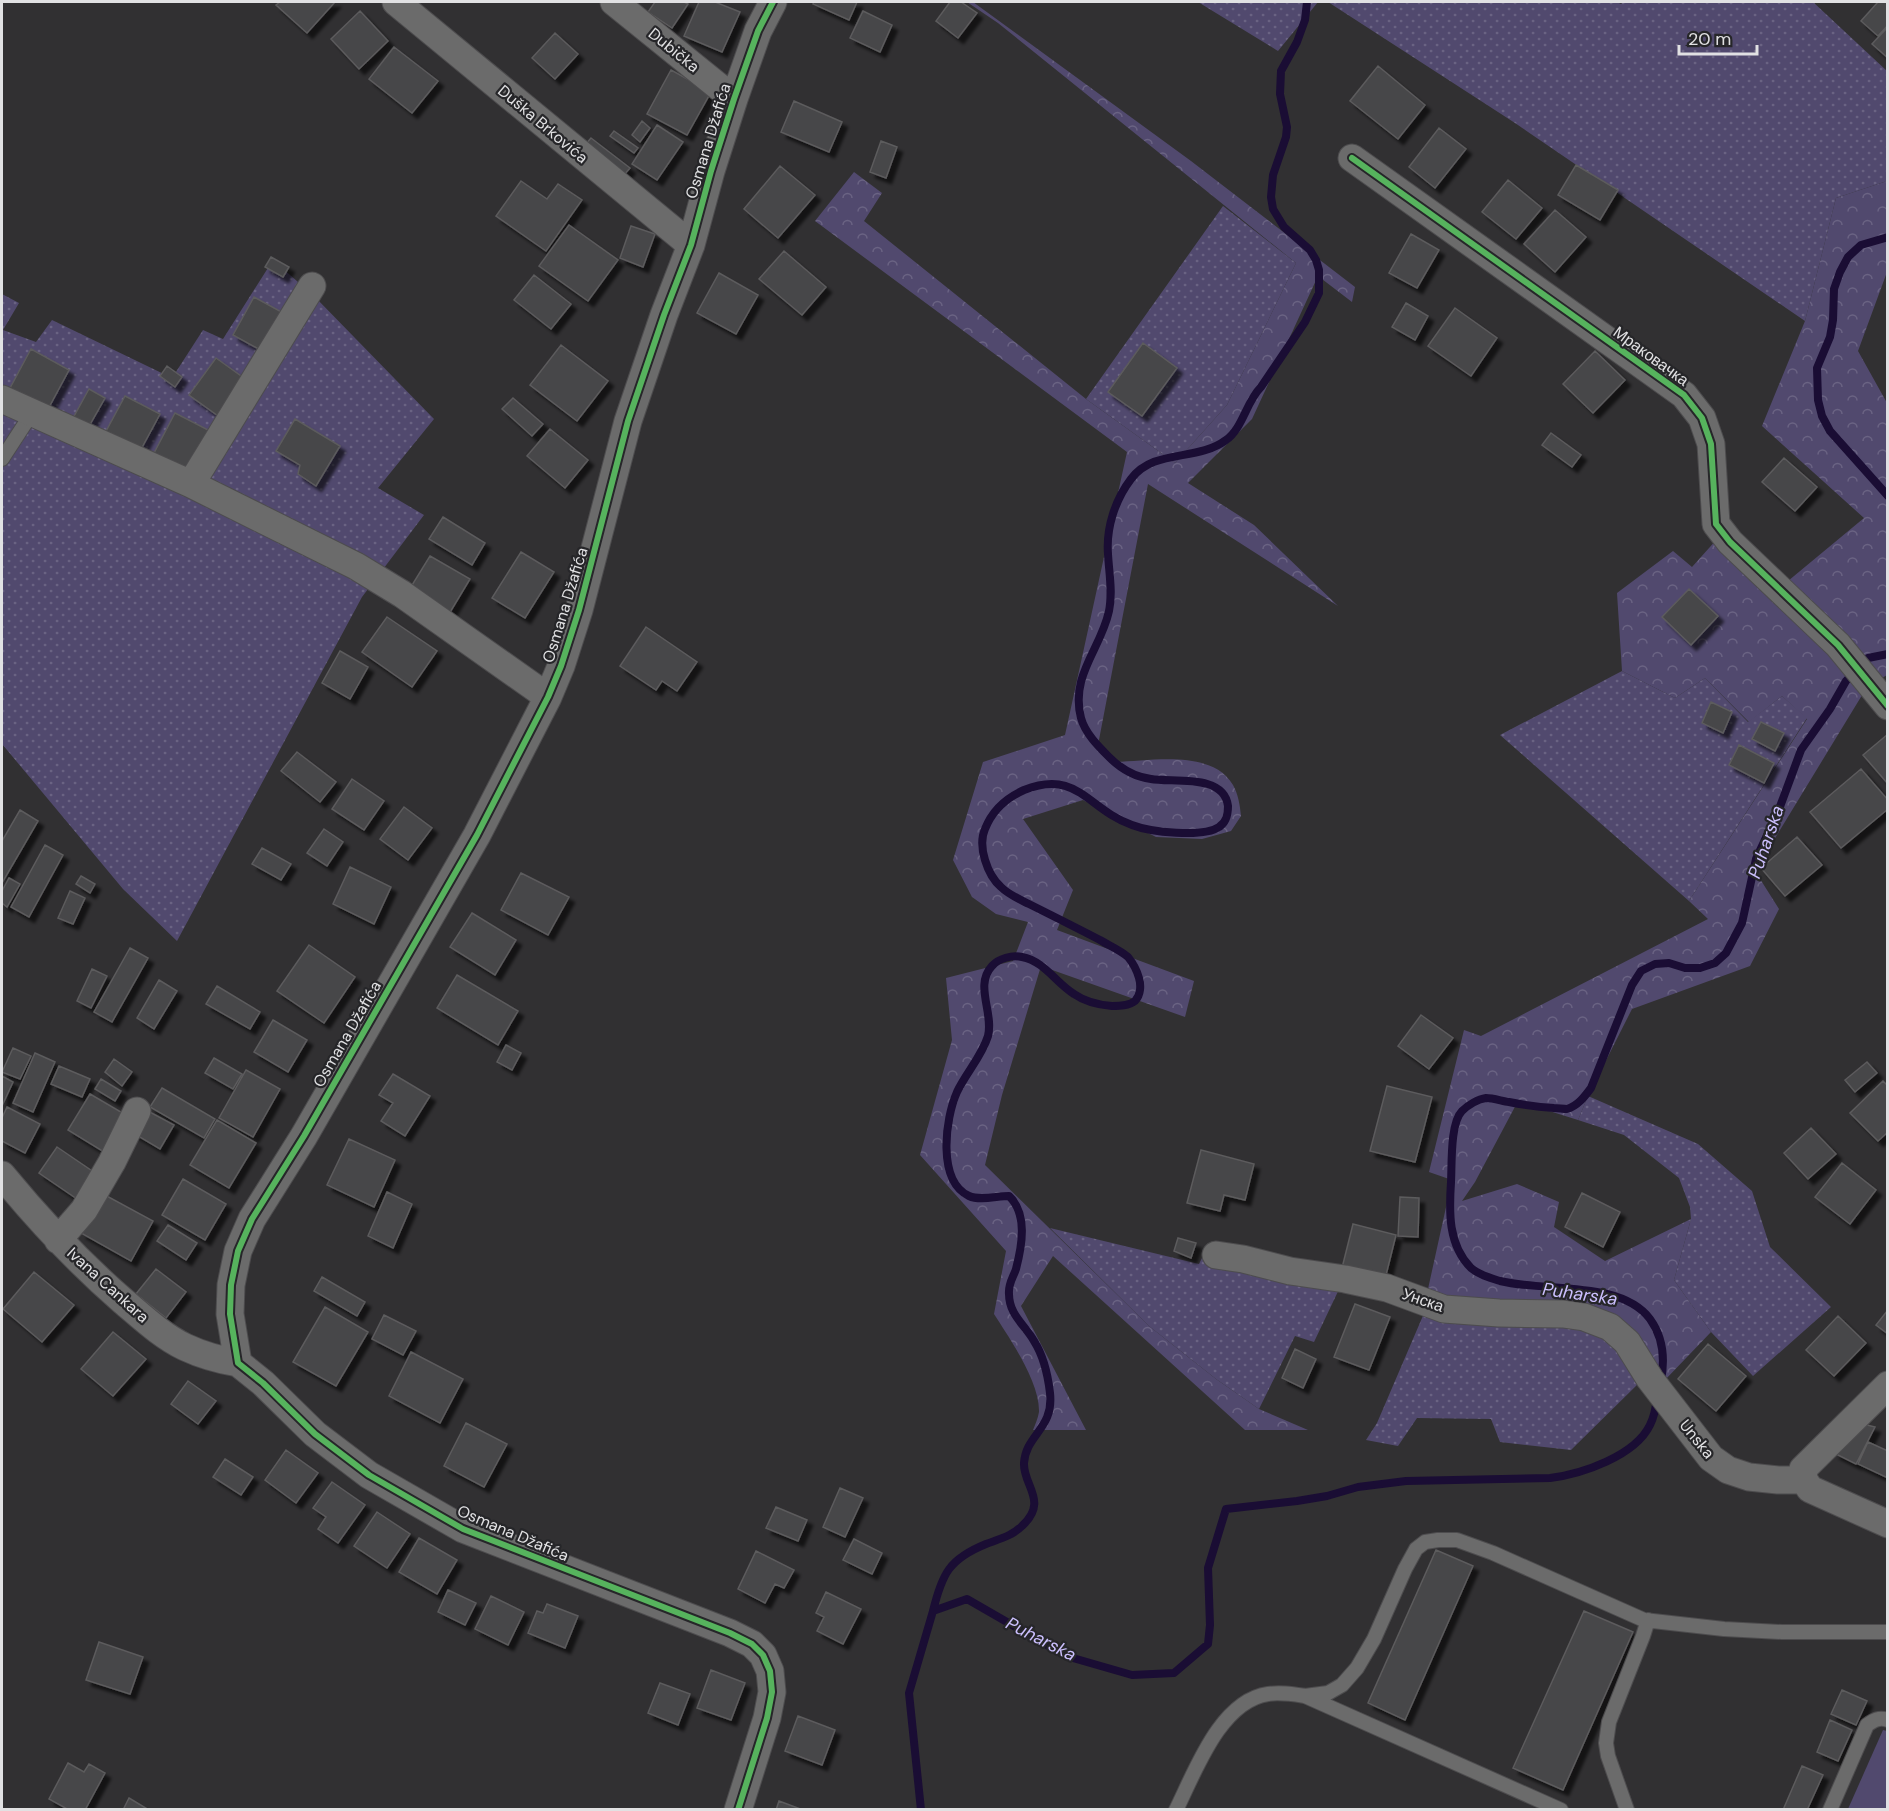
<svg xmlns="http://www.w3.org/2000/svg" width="1889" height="1811" font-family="'DM Sans',sans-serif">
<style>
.grass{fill:url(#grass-dots)}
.forest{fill:url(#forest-crowns)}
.pitch{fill:#51496e}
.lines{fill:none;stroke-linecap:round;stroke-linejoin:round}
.stream{stroke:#1a0d34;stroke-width:8}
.building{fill:#474648;stroke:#5c5b5d;stroke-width:1.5;filter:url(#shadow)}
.lane-casing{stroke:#4d4c4e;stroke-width:16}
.street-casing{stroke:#4d4c4e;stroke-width:29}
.lane{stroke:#6b6b6b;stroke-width:14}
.street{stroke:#6b6b6b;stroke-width:27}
.cycleway-casing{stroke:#262629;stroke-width:10}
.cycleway{stroke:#56b35d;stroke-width:6}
.labels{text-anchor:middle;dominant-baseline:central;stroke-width:4.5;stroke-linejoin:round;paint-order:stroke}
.street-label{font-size:16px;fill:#e1e1e3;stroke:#262629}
.water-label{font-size:18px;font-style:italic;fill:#cbbffd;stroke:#262629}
</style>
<defs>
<pattern id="grass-dots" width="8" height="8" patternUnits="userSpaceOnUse" patternTransform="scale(1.5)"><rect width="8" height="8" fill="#51496e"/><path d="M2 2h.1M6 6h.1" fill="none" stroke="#6a6383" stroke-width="1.8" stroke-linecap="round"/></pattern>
<pattern id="forest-crowns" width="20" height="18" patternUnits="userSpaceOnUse" patternTransform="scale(1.5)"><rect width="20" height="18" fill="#51496e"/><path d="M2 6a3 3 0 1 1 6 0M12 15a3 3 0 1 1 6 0" fill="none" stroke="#6a6383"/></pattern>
<filter id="shadow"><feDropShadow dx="5.5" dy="5.5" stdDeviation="1.5" flood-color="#0009"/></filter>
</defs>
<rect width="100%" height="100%" fill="#313032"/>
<!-- grass -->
<path class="grass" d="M1198 2H1318L1278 51Z
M1328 2H1617L1621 4 1623 2H1813L1887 71V181L1836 198 1805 321 1515 123Z
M1223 206 1296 263 1227 405 1175 463 1086 399Z
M273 260 315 297 434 419 378 488 424 515 362 597 177 941 123 889 2 744V294L19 303 3 330 36 342 52 320 172 378 203 330 223 339Z
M1622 671 1675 698 1705 678 1748 722 1782 696 1807 718 1689 901 1500 735Z
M1588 1096 1698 1144 1752 1191 1770 1247 1831 1307 1753 1376 1711 1332 1674 1280 1691 1219 1690 1207 1679 1178 1624 1135 1578 1120Z
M1050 1228 1199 1264 1203 1256 1342 1283 1314 1342 1295 1336 1259 1409 1216 1379 1149 1326Z
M1425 1311 1567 1320 1615 1342 1639 1383 1571 1450 1500 1442 1491 1419 1417 1418 1398 1446 1366 1440 1377 1423Z"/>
<!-- forest -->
<path class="forest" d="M967 2H973L1191 161 1355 287 1352 302 1318 276 1252 419 1188 483 1254 525 1338 606 1148 484 1098 745 1116 762C1151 761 1212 749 1233 785 1238 794 1240 805 1241 816L1231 831 1202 839 1156 837 1083 800 1023 819 1073 890 1057 930 1194 981 1185 1017 1041 966 1002 1095 985 1165 1149 1326 1216 1379 1259 1409 1308 1430H1245L1053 1256 1021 1306 1086 1430H1033C1035 1425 1038 1418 1039 1412 1040 1382 1010 1339 994 1314L1006 1251 920 1155 952 1040 946 978 1013 961 1028 922 996 914 972 897 953 860 983 762 1065 735 1127 452 815 221 854 172 882 193 864 221 1086 399 1175 463 1227 405 1296 263 998 23Z
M1887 181V272L1858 351 1887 403V675L1867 687 1755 871 1779 909 1750 966 1632 1009 1588 1096 1578 1120 1518 1101 1475 1182 1462 1201 1517 1184 1559 1202 1554 1227 1605 1261 1691 1219 1674 1280 1711 1332 1664 1381 1583 1305 1546 1300 1459 1304 1428 1289 1452 1180 1429 1172 1464 1030 1481 1036 1708 919 1689 901 1807 719 1782 696 1749 722 1705 678 1675 698 1622 671 1617 593 1673 551 1692 567 1727 528 1788 581 1864 518 1762 426 1805 321 1836 198Z"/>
<!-- pitch -->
<path class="pitch" d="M1883 1730 1887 1731V1809H1848Z"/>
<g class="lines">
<!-- stream -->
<path class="stream" d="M1888 237 1861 245 1848 257 1840 272 1834 289 1833 320 1830 337 1817 368 1818 400 1822 416 1830 431 1888 496
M1661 1380C1665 1359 1663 1337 1650 1319 1621 1280 1545 1292 1500 1281 1490 1278 1479 1275 1471 1268 1448 1245 1449 1212 1451 1182 1452 1165 1450 1123 1462 1111 1468 1105 1478 1099 1486 1098 1493 1098 1502 1101 1509 1102 1524 1105 1538 1107 1554 1108 1558 1108 1563 1109 1567 1109 1578 1106 1585 1096 1591 1088L1632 985 1641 971 1655 964 1669 963 1685 968H1700L1715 963 1726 953 1742 923 1756 859 1778 812 1801 750 1830 709 1846 681 1868 658 1888 654
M933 1611C942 1574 949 1559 986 1544 999 1539 1012 1536 1022 1526 1049 1501 1023 1486 1024 1463 1026 1434 1054 1429 1050 1393 1048 1376 1043 1355 1034 1341 1025 1325 1009 1315 1009 1294 1008 1284 1013 1278 1016 1269 1022 1246 1028 1214 1009 1196 997 1196 980 1201 969 1196 937 1181 945 1119 957 1092 966 1073 982 1056 988 1036 994 1013 974 985 992 966 999 958 1012 955 1022 957 1044 961 1056 983 1074 994 1084 1001 1099 1005 1112 1006 1119 1006 1129 1006 1135 1001 1141 995 1141 985 1139 978 1137 971 1133 963 1128 957 1120 950 1110 946 1100 940 1077 928 1053 916 1029 904 1019 899 1009 895 1001 887 993 880 988 870 985 860 982 850 981 838 985 829 992 811 1006 798 1024 790 1078 769 1087 809 1132 825 1150 832 1203 838 1219 827 1227 822 1228 814 1228 806 1224 773 1172 783 1151 779 1135 777 1120 768 1109 757 1098 746 1085 733 1081 718 1070 675 1101 649 1109 611 1113 592 1109 573 1108 554 1106 528 1115 500 1131 479 1154 448 1197 462 1226 440 1243 428 1246 402 1261 387L1305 322 1319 293V270L1316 260 1310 250 1284 227 1273 209 1271 197 1273 175 1286 137 1287 127 1280 94 1281 71 1297 42 1305 20 1307 2
M921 1810 909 1693 933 1611 967 1599 1066 1656 1132 1675 1174 1673 1208 1644 1210 1625 1208 1568 1226 1509 1297 1501 1327 1496 1358 1487 1406 1481 1550 1478C1582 1474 1635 1456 1650 1425 1654 1417 1656 1407 1657 1398"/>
</g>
<!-- building -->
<path class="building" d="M280 2H335L307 33 276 5Z
M655 2H684L688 4 672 28 648 12Z
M699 2H715L740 12 722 52 684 36Z
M814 2H857L849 20 813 4Z
M950 2H961L977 13 958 38 936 21Z
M1878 2H1888V25L1878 36 1861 21Z
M360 11 388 41 359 69 331 39Z
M863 11 892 25 880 52 850 38Z
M1888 27V58L1872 44Z
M555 33 578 54 555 79 532 58Z
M394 47 438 81 412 113 369 79Z
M1378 66 1425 105 1398 139 1350 101Z
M671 70 711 92 687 135 647 114Z
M794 101 842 122 829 152 781 132Z
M642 121 650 128 640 142 632 135Z
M657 125 683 142 657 180 632 164Z
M1439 128 1466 149 1435 188 1409 167Z
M614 131 638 148 634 153 610 136Z
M591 138 630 168 623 176 585 145Z
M881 141 897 147 886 178 870 172Z
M1576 165 1618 190 1600 220 1558 195Z
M780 166 815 195 778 238 744 209Z
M1508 180 1542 208 1516 239 1482 212Z
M521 181 547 199 558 184 582 200 546 251 496 216Z
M1555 210 1586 237 1555 272 1524 244Z
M569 225 618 260 588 301 539 266Z
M631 226 655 234 643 267 620 258Z
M1411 234 1439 250 1417 288 1389 273Z
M784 251 826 287 802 315 759 279Z
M271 257 289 267 283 277 265 267Z
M719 273 758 295 736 334 697 313Z
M534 275 571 304 551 329 514 300Z
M254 297 287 315 266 353 233 335Z
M1406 303 1428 316 1415 340 1392 327Z
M1455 308 1497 338 1471 376 1428 346Z
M1143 343 1177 368 1142 416 1108 392Z
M561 345 608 381 577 421 530 385Z
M31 349 69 370 47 411 9 390Z
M1595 351 1625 380 1593 413 1563 384Z
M216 358 248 381 221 418 189 395Z
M167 366 182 377 175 387 160 376Z
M89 389 105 398 88 428 72 420Z
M125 396 160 414 139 453 104 435Z
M513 398 543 424 532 436 502 409Z
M175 413 214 433 191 475 153 455Z
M295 419 340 446 316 486 298 474 300 465 276 451Z
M550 429 588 460 565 488 527 456Z
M1551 433 1581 455 1572 467 1542 445Z
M1784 458 1817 487 1795 511 1762 482Z
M443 517 485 543 472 565 429 539Z
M521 552 554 572 525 618 492 598Z
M430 556 470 579 449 614 409 590Z
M1689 589 1718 616 1691 645 1662 617Z
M387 617 437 651 412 687 362 652Z
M646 627 697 662 677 691 662 681 656 690 620 666Z
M340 651 368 667 350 699 322 683Z
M1711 702 1732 712 1723 733 1702 723Z
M1761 722 1784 733 1775 751 1752 739Z
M1888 734V784L1863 755Z
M1739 745 1774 763 1764 783 1729 765Z
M297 752 336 782 320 802 281 771Z
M1861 769 1888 800V809L1841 848 1810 812Z
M352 779 384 801 364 830 332 809Z
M404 807 432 828 408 860 380 839Z
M20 810 38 821 2 883V841Z
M324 829 343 842 327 866 307 853Z
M1797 837 1822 865 1785 896 1761 868Z
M45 845 63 855 29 917 11 907Z
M262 848 291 864 281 880 252 864Z
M350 867 391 887 374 924 333 904Z
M521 873 569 897 548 935 501 910Z
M81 876 95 884 90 893 76 884Z
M9 878 20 884 7 907 2 903V891Z
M70 891 85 898 73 924 58 918Z
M472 913 516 940 495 975 450 947Z
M309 945 355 977 324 1023 277 991Z
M130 948 148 958 112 1022 94 1012Z
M92 969 107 976 91 1008 77 1001Z
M457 975 518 1011 498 1045 437 1008Z
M159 980 177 991 154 1029 137 1018Z
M217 986 260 1012 250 1029 206 1004Z
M1421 1015 1453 1038 1429 1069 1398 1046Z
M273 1020 307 1040 288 1072 254 1052Z
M506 1045 521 1053 512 1070 497 1062Z
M13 1048 31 1056 20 1079 2 1072Z
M35 1053 55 1062 33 1112 13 1103Z
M214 1058 242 1074 233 1089 205 1073Z
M114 1059 132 1072 122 1086 105 1072Z
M1867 1062 1877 1073 1855 1092 1845 1080Z
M59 1066 90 1079 82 1097 51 1084Z
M246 1070 280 1089 253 1137 219 1118Z
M393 1074 430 1096 405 1136 381 1121 393 1103 379 1095Z
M2 1076 13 1082 2 1106Z
M101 1079 121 1091 115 1101 95 1089Z
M1883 1081 1888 1086V1132L1878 1141 1850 1113Z
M1387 1086 1432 1097 1415 1162 1370 1151Z
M162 1088 215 1119 204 1138 150 1107Z
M90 1094 126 1115 104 1152 68 1130Z
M7 1107 40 1124 25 1153 2 1141V1118Z
M146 1110 174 1125 160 1149 133 1133Z
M217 1120 256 1143 229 1188 190 1165Z
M1811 1128 1836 1154 1808 1179 1784 1153Z
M349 1139 395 1160 374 1207 327 1185Z
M57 1147 98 1175 80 1201 39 1173Z
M1201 1150 1254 1164 1245 1200 1224 1195 1220 1211 1187 1203Z
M1842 1163 1876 1190 1850 1224 1815 1197Z
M183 1179 226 1204 205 1240 162 1215Z
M387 1192 412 1204 393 1248 368 1236Z
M1582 1193 1620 1212 1603 1247 1565 1227Z
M103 1194 153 1221 131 1261 81 1233Z
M1400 1197 1419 1198 1418 1237 1398 1236Z
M1353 1224 1396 1235 1385 1279 1342 1268Z
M168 1225 197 1243 186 1260 157 1241Z
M1178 1238 1196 1243 1191 1258 1174 1251Z
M156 1269 186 1292 166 1318 136 1294Z
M34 1272 74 1305 42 1342 3 1309Z
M322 1277 365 1302 357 1316 314 1291Z
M1355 1304 1390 1317 1369 1370 1334 1357Z
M325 1307 368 1332 336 1386 293 1362Z
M1888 1310V1334L1876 1325Z
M384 1315 416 1331 403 1355 372 1339Z
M1838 1316 1866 1343 1834 1376 1806 1350Z
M113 1332 146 1359 113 1396 81 1369Z
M1708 1344 1746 1376 1716 1411 1678 1379Z
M1295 1349 1316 1359 1303 1388 1282 1378Z
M411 1352 463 1379 440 1423 389 1396Z
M188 1381 216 1401 198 1424 171 1404Z
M466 1423 507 1444 484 1487 444 1466Z
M1863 1424 1875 1427 1856 1464 1834 1453Z
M1868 1442 1888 1451V1478L1858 1464Z
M286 1450 318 1473 296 1503 265 1480Z
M225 1459 253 1477 241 1495 213 1477Z
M332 1482 365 1505 338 1543 318 1529 326 1517 313 1508Z
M840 1488 863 1498 845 1537 823 1527Z
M776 1507 807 1520 798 1541 766 1528Z
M377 1512 410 1534 387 1568 354 1546Z
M419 1538 457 1560 437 1594 399 1572Z
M854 1539 882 1553 872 1574 843 1560Z
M1436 1550 1473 1566 1405 1720 1368 1703Z
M756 1551 794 1570 784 1588 775 1584 765 1603 738 1589Z
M448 1590 476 1603 465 1625 438 1612Z
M826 1592 861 1609 843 1644 817 1631 824 1617 816 1613Z
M491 1596 524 1612 508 1645 475 1629Z
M547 1604 578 1616 565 1648 528 1633 537 1611 543 1613Z
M1584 1611 1633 1632 1563 1790 1513 1768Z
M99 1642 143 1657 130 1694 86 1680Z
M711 1670 745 1683 731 1720 697 1708Z
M660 1683 690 1694 678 1725 648 1713Z
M1842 1690 1867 1701 1856 1725 1831 1714Z
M798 1716 835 1730 822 1765 785 1751Z
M1830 1720 1852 1730 1838 1761 1817 1752Z
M68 1763 84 1772 89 1764 105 1773 85 1810H69L49 1799Z
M1802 1766 1823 1775 1807 1810H1783Z
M129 1798 149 1810H123Z
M779 1801 803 1810H776Z"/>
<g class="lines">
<!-- lane casing -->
<g class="lane-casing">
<path id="lane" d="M2 459 32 413
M1305 1696 1328 1693 1342 1685 1357 1668 1374 1639 1405 1569 1416 1549 1425 1542 1438 1540H1457L1493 1553 1644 1620 1724 1629 1782 1632H1888
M1176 1810C1195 1772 1220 1701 1268 1694 1280 1692 1292 1694 1305 1696L1561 1810
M1627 1810 1608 1756 1606 1743 1609 1722 1643 1636 1648 1620
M1830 1810 1867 1725C1874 1720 1879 1717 1888 1720"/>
</g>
<!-- street casing -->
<g class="street-casing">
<path id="street" d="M396 2 691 245
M614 2 734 99
M1352 158 1684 395 1702 418 1711 444 1716 524 1730 542 1838 645 1888 706
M2 399 191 484 356 566 402 594 548 697
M191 484 312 286
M2 1175C39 1220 78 1262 123 1301 142 1317 162 1336 185 1347 202 1355 220 1360 238 1363
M58 1240 84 1210 112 1162 137 1111
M1216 1255 1243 1259 1290 1271 1345 1279 1387 1288 1444 1309 1499 1313 1563 1314 1584 1317 1610 1327 1627 1342 1650 1379 1711 1458 1728 1470 1749 1477 1778 1480H1804
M1888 1385 1803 1469 1804 1480 1810 1489 1888 1524
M738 1810 767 1718 772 1692 770 1671 763 1655 752 1644 730 1633 463 1529 369 1475 315 1434 263 1383 238 1363 230 1314 231 1285 238 1251 252 1219 304 1136 477 835 548 697 561 666 579 610 628 421 664 315 691 245 711 171 734 99 758 31 773 2"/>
</g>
<!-- lane -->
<use href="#lane" class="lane"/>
<!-- street -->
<use href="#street" class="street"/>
<!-- cycleway casing -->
<g class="cycleway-casing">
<path id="cycleway" d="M1352 158 1684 395 1702 418 1711 444 1716 524 1730 542 1838 645 1888 706
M738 1810 767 1718 772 1692 770 1671 763 1655 752 1644 730 1633 463 1529 369 1475 315 1434 263 1383 238 1363 230 1314 231 1285 238 1251 252 1219 304 1136 477 835 548 697 561 666 579 610 628 421 664 315 691 245 711 171 734 99 758 31 773 2"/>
</g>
<!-- cycleway -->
<use href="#cycleway" class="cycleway"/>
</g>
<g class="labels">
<!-- street labels -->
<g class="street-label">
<text transform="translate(674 50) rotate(39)">Dubička</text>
<text transform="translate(543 124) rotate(40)">Duška Brkovića</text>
<text transform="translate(708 141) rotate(-73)">Osmana Džafića</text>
<text transform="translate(1651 356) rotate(36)">Мраковачка</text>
<text transform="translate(565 605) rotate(-73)">Osmana Džafića</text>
<text transform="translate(347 1034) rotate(-60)">Osmana Džafića</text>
<text transform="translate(108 1285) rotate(42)">Ivana Cankara</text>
<text transform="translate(1423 1300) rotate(19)">Унска</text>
<text transform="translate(1697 1439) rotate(51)">Unska</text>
<text transform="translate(513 1533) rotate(23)">Osmana Džafića</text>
</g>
<!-- water labels -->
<g class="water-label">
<text transform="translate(1766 842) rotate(-71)">Puharska</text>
<text transform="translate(1580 1294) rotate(8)">Puharska</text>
<text transform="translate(1041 1639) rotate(27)">Puharska</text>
</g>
</g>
<!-- border -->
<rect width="1889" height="1811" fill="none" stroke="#e1e1e3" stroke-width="6"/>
<!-- scale -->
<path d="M1679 45v9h78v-9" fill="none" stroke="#e1e1e3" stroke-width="3"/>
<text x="1688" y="45" font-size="18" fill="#e1e1e3" stroke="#262629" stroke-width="4.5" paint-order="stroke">20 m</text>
</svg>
